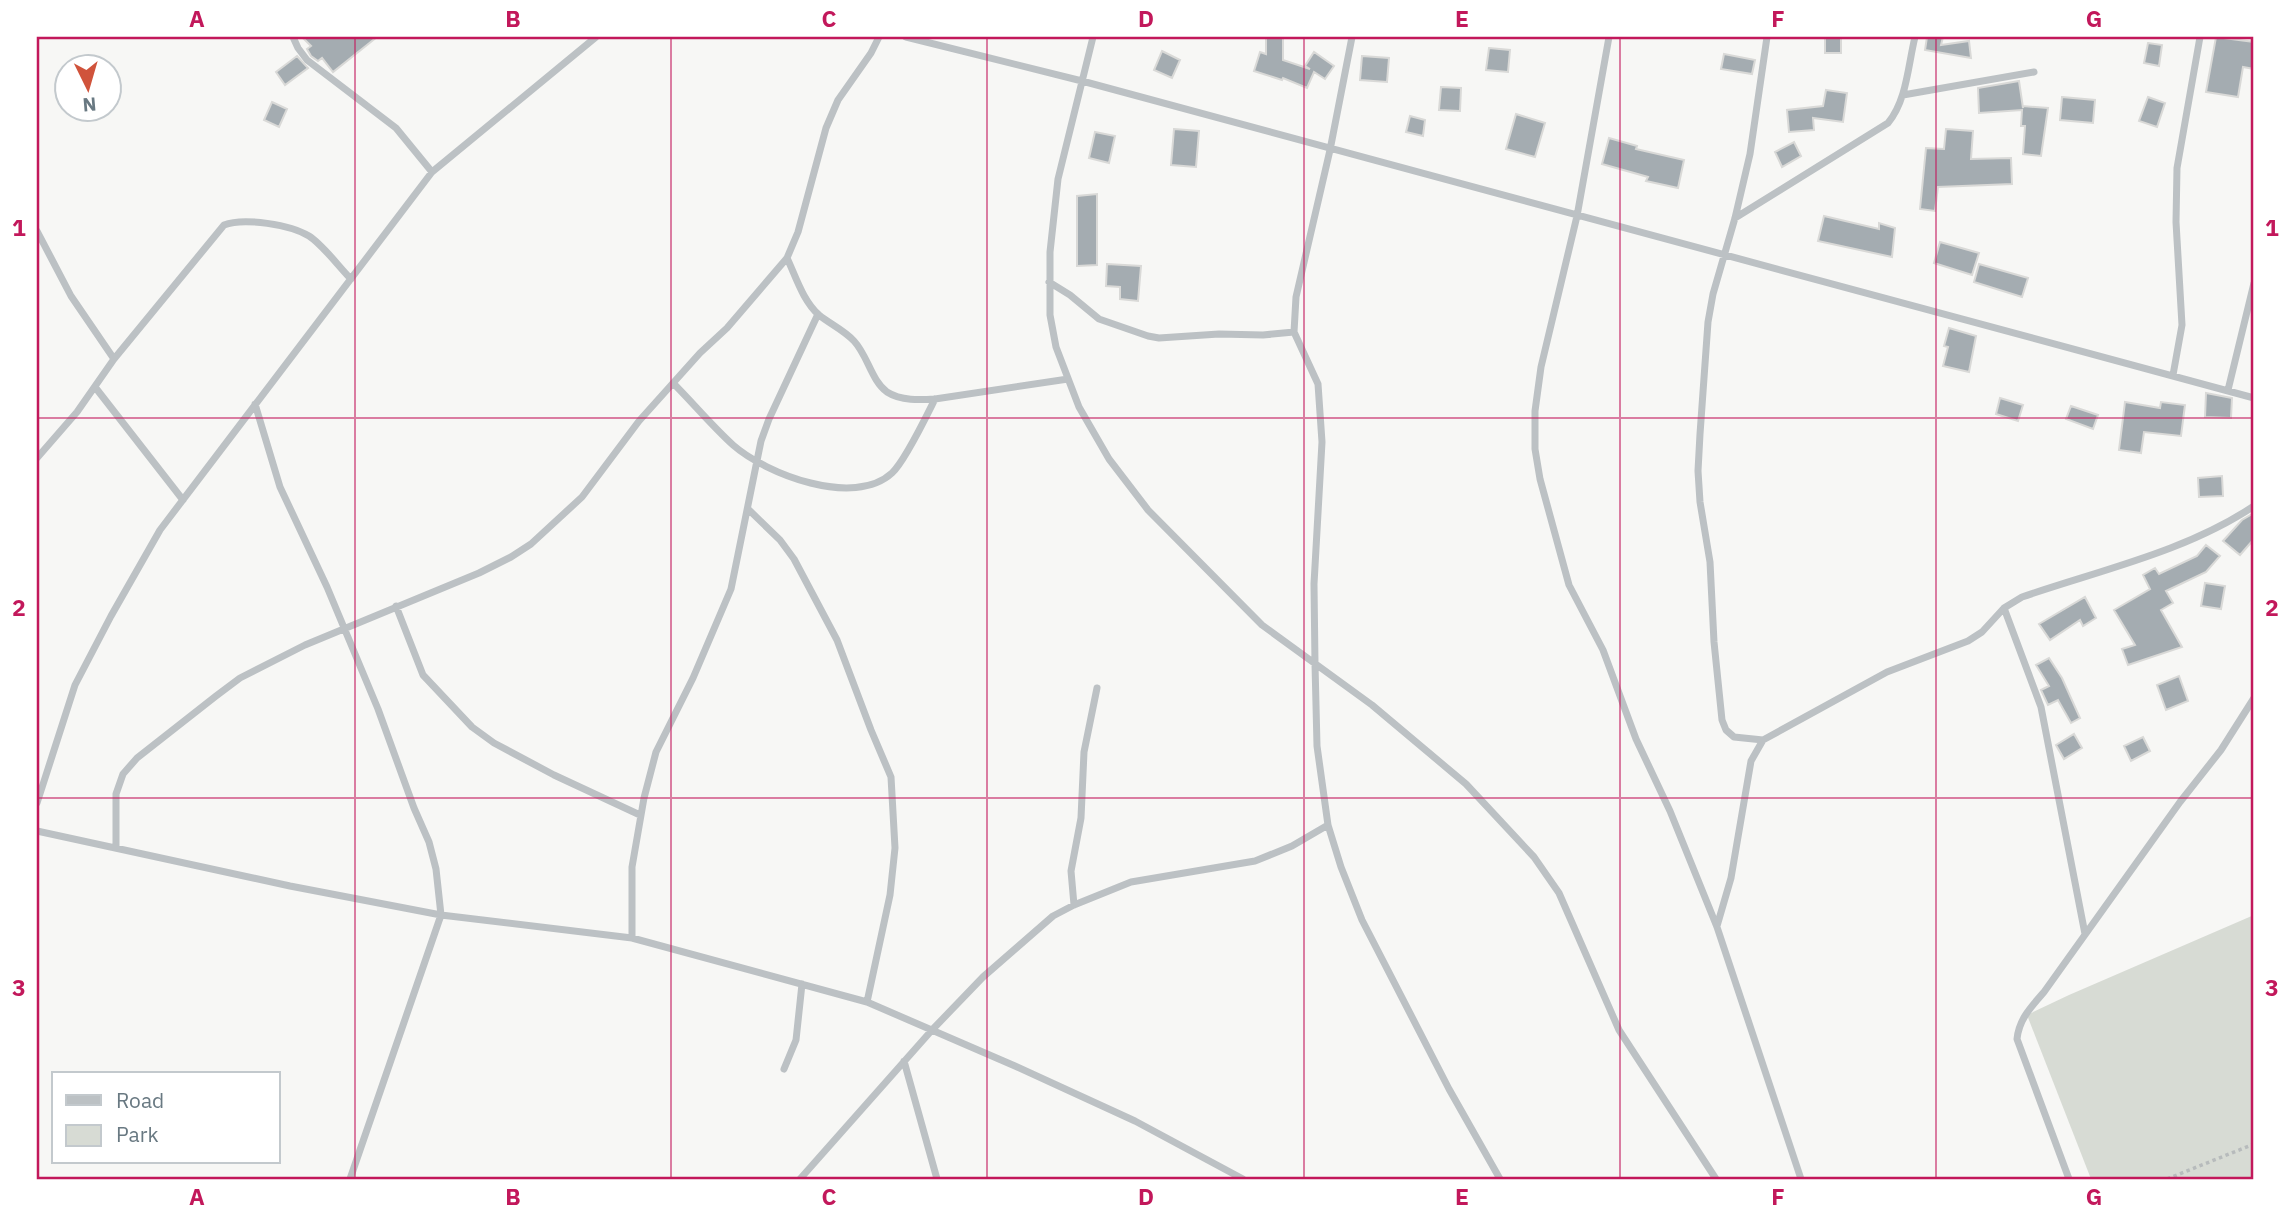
<svg xmlns="http://www.w3.org/2000/svg" width="2291" height="1216" font-family="'IBM Plex Sans',sans-serif">
<style>
.green{fill:#d7dbd4}
.building{fill:#a4acb1;stroke:#d9d9d7;stroke-width:2}
.lines{fill:none;stroke-linecap:round;stroke-linejoin:round}
.path{stroke:#b7bbbc;stroke-width:3.5;stroke-dasharray:3.5 3.5;stroke-linecap:butt}
.street{stroke:#bcc1c4;stroke-width:7}
.grid{fill:none;stroke:#c2185b;stroke-width:2;stroke-opacity:0.55}
.neatline{fill:none;stroke:#c2185b;stroke-width:2.5}
.grid-label{font-size:23px;text-anchor:middle;font-weight:bold;fill:#c2185b}
</style>
<rect width="100%" height="100%" fill="#f7f7f5"/>
<!-- green -->
<path class="green" d="M2254 915V1179H2091L2027 1015 2069 995Z"/>
<!-- building -->
<path class="building" d="M302 37H377L333 72 322 58 318 61 311 56 307 49 311 46Z
M1266 37H1283V60L1310 69 1305 66 1314 52 1334 66 1325 79 1314 72 1307 88 1283 78 1282 80 1254 71 1260 52 1266 54Z
M1825 37H1841V53H1825Z
M1927 37H1943L1941 45 1969 41 1971 58 1925 50Z
M2216 37 2254 42V69L2243 67 2238 97 2206 92Z
M2148 43 2162 45 2159 66 2144 63Z
M1489 48 1510 50 1508 72 1486 70Z
M1162 51 1180 60 1172 78 1154 70Z
M1724 54 1755 60 1752 74 1721 69Z
M297 56 308 68 285 85 276 72Z
M1362 56 1389 58 1387 82 1360 80Z
M2019 81 2023 108V106L2048 108 2041 156 2023 154 2025 126H2021L2022 110 1979 113 1978 88Z
M1441 87 1461 88 1460 111 1439 110Z
M1826 90 1847 93 1843 122 1813 118 1814 130 1789 132 1787 110 1823 106Z
M2062 97 2095 100 2093 123 2060 120Z
M2148 97 2165 103 2157 127 2139 121Z
M272 102 287 109 279 127 264 120Z
M1516 114 1545 123 1535 157 1506 149Z
M1410 116 1425 120 1423 136 1406 132Z
M1174 129 1199 131 1196 167 1171 165Z
M1946 129 1973 131 1971 159 2011 158 2012 184 1938 187 1935 211 1920 209 1926 148 1944 149Z
M1095 132 1115 136 1109 163 1089 158Z
M1609 138 1637 146 1636 149 1684 160 1678 188 1646 181 1648 177 1602 164Z
M1794 142 1801 156 1782 167 1775 152Z
M1097 194V265L1077 266V196Z
M1824 216 1879 229V223L1895 228 1892 257 1818 241Z
M1940 242 1979 253 1972 275 1934 263Z
M1107 264 1141 266 1138 301 1120 299V287L1106 286Z
M1979 264 2028 278 2022 297 1974 282Z
M1949 328 1976 336 1969 372 1943 366 1948 347 1944 346Z
M2206 393 2232 398 2231 418 2205 417Z
M2000 398 2023 405 2018 421 1996 414Z
M2125 402 2160 408 2161 402 2185 405 2181 436 2144 432 2141 453 2119 450Z
M2071 406 2098 415 2093 429 2066 419Z
M2222 476 2223 496 2199 497 2198 478Z
M2254 513V539L2240 555 2223 541 2242 520Z
M2206 545 2220 556 2206 572 2166 591 2173 603 2161 610 2182 647 2128 665 2122 649 2135 645 2114 610 2150 589 2143 575 2155 568 2159 574 2197 556Z
M2205 583 2225 586 2221 609 2201 606Z
M2085 597 2096 618 2083 626 2080 620 2050 640 2039 624Z
M2049 658 2062 678 2080 718 2071 723 2058 700 2048 705 2041 690 2049 686 2036 665Z
M2179 676 2188 701 2166 710 2157 685Z
M2074 734 2082 748 2064 759 2056 745Z
M2143 737 2150 751 2131 761 2124 746Z"/>
<g class="lines">
<!-- path -->
<path class="path" d="M2167 1179 2254 1144"/>
<!-- street -->
<path class="street" d="M293 37 298 48 307 60 396 128 432 172
M906 37 1082 81 2254 398
M1093 37 1058 179 1050 252V315L1056 347 1079 407 1109 459 1148 510 1262 625 1372 705 1466 784 1534 857 1559 893 1619 1030 1716 1179
M1352 37 1330 150 1296 297 1294 332 1318 384 1322 442 1314 584 1315 664 1317 746 1328 825 1341 867 1362 920 1449 1089 1500 1179
M1609 37 1577 216 1541 367 1535 411V449L1540 479 1569 585 1603 650 1636 739 1670 811 1717 927 1801 1179
M1767 37 1750 154 1735 218 1713 294 1708 322 1700 434 1698 471 1700 502 1710 562 1714 642 1722 720 1726 730 1734 737 1763 740 1887 672 1968 641 1982 632 2004 608 2022 597C2100 570 2185 552 2254 506
M1903 95 2034 72
M1735 218 1888 123C1907 100 1908 65 1915 37
M37 231 71 296 114 359
M787 258C796 277 803 301 819 315 830 324 844 330 854 341 868 356 871 380 887 392 901 401 920 400 935 399L1068 379
M1049 282 1070 295 1099 319 1148 336 1159 338 1219 334 1263 335 1294 332
M2173 375 2182 325 2176 222 2177 168 2200 37
M673 383C693 403 712 426 733 445 766 474 854 508 892 473 905 461 926 417 935 399
M95 387 183 500
M2228 390 2254 283
M255 404 280 487 327 587 378 709 414 808 429 842 436 869 441 915 350 1179
M37 458 77 412 114 359 224 225C244 217 291 225 309 236 323 245 339 267 351 279
M748 509 780 540 794 559 837 640 871 730 891 777 895 848 890 895 867 1002
M396 606 423 675 472 727 494 743 554 775 640 815
M2004 608 2041 707 2085 934
M37 803 75 685 111 616 160 530 432 172 596 37
M37 831 290 886 441 915 632 938 867 1002 1015 1066 1135 1121 1243 1179
M116 848V794L123 774 137 758 216 696 240 678 305 645 479 573 511 557 531 544 582 497 639 421 700 353 727 328 787 258 798 232 826 128 838 100 871 53 879 37
M1074 905 1071 871 1081 818 1084 752 1097 688
M1717 926 1731 878 1751 761 1763 740
M632 938V867L644 798 656 752 693 678 731 589 761 441 769 419 818 314
M904 1061 937 1179
M784 1069 796 1040 802 984
M800 1179 932 1030 983 977 1053 916 1074 905 1131 882 1255 861 1292 846 1328 825
M2069 1179 2017 1039C2019 1019 2031 1007 2044 992L2180 802 2221 750 2254 698"/>
</g>
<!-- grid -->
<path class="grid" d="M355 37V1179M671 37V1179M987 37V1179M1304 37V1179M1620 37V1179M1936 37V1179M37 418H2254M37 798H2254"/>
<!-- border -->
<rect width="2291" height="1216" fill="none" stroke="#ffffff" stroke-width="77"/>
<!-- legend -->
<rect x="52" y="1072" width="228" height="91" fill="#ffffff" stroke="#c3c9cd" stroke-width="2"/>
<rect x="66" y="1095" width="35" height="10" fill="#bcc1c4" stroke="#c3c9cd" stroke-width="2"/>
<text x="116" y="1108" font-size="21" fill="#697982">Road</text>
<rect x="66" y="1125" width="35" height="21" fill="#d7dbd4" stroke="#c3c9cd" stroke-width="2"/>
<text x="116" y="1142" font-size="21" fill="#697982">Park</text>
<!-- north arrow -->
<g transform="translate(88 88) rotate(175)"><circle r="33" fill="#ffffff" stroke="#c3c9cd" stroke-width="2"/>
<path d="M0-5L12 26L0 18L-12 26Z" fill="#d0533b"/>
<text y="-10" font-size="19" font-weight="bold" text-anchor="middle" fill="#697982">N</text>
</g>
<rect x="38" y="38" width="2214" height="1140" class="neatline"/>
<g class="grid-label">
<text x="197" y="27">A</text>
<text x="513" y="27">B</text>
<text x="829" y="27">C</text>
<text x="1146" y="27">D</text>
<text x="1462" y="27">E</text>
<text x="1778" y="27">F</text>
<text x="2094" y="27">G</text>
<text x="19" y="236">1</text>
<text x="2272" y="236">1</text>
<text x="19" y="616">2</text>
<text x="2272" y="616">2</text>
<text x="19" y="996">3</text>
<text x="2272" y="996">3</text>
<text x="197" y="1205">A</text>
<text x="513" y="1205">B</text>
<text x="829" y="1205">C</text>
<text x="1146" y="1205">D</text>
<text x="1462" y="1205">E</text>
<text x="1778" y="1205">F</text>
<text x="2094" y="1205">G</text>
</g>
</svg>
